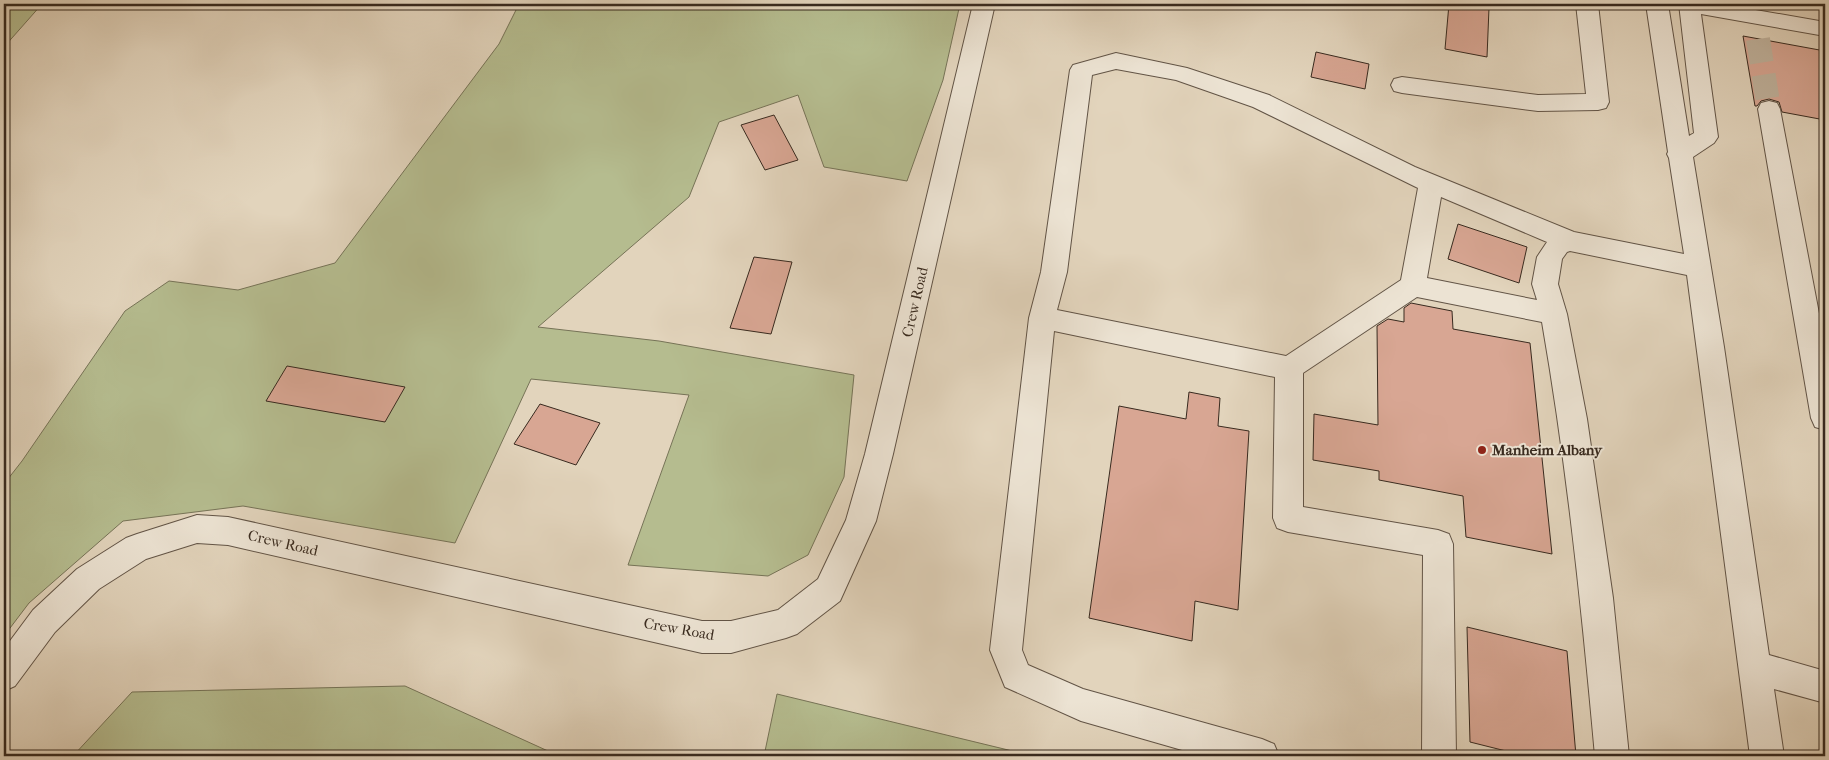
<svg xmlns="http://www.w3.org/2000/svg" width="1829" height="760" font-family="'IM FELL French Canon',serif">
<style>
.green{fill:#b5bc8f;stroke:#767357}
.building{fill:#d8a693;stroke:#382a1f}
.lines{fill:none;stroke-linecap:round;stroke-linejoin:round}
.minor-tunnel{stroke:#c0b29d;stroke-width:24;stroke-dasharray:24 12;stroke-linecap:butt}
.minor-casing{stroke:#625446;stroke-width:2}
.minor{fill:#ece3d3;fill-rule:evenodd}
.poi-dot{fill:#8f2418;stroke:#ece3d3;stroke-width:2}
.labels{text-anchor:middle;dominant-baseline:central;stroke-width:4;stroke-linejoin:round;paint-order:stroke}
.street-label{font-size:15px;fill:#382a1f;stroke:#ece3d3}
.poi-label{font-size:15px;font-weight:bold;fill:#382a1f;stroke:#ece3d3;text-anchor:start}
</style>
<rect width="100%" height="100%" fill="#e2d4bc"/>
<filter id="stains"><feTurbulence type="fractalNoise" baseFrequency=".004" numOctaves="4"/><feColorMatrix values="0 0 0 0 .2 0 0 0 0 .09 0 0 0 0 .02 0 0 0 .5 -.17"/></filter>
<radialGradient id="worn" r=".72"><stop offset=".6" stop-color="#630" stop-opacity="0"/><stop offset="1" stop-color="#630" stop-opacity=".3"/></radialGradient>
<!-- green -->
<path class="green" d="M4 4H42L4 47Z
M519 4H960L943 80 907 181 824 167 798 95 719 122 689 197 538 327 659 341 854 375 844 477 808 555 768 576 628 565 689 395 531 379 455 543 243 506 123 521 29 603 4 636V484L22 461 125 311 169 281 238 290 335 263 499 44Z
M405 686 559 756H73L132 692Z
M777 694 1033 756H764Z"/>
<!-- building -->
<path class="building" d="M1449 4H1469L1489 8 1487 57 1445 49Z
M1743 36 1825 51V120L1782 112 1779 102 1769 99 1761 101 1757 106H1755Z
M1316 52 1369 64 1365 89 1311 77Z
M774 115 798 160 765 170 741 125Z
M1458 224 1527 247 1519 283 1448 259Z
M754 257 792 262 771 334 730 328Z
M1411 303 1452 311 1453 329 1530 343 1552 554 1466 537 1463 496 1379 480V471L1313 460 1314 414 1378 425 1377 326 1388 319 1404 322V308Z
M287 366 405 387 385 422 266 401Z
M1189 392 1220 398 1218 426 1249 431 1238 610 1195 601 1192 641 1089 618 1119 406 1186 419Z
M540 404 600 423 576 465 514 444Z
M1467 627 1567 651 1576 756H1526L1470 742Z"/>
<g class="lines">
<!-- minor-tunnel -->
<path class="minor-tunnel" d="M1758 39 1769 109"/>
<!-- minor casing -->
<g class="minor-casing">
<path id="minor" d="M973 4H995L893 454 876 521 840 601 797 634 786 638 731 653H702L228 545 197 543 146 559 99 589 55 632 15 686 4 691V649L33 610 77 569 126 538 137 534 197 515 228 517 702 621H731L778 610 818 579 846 520 865 454Z
M1576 4H1598L1609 102 1606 108 1598 110 1538 111 1402 93 1394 91 1391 85 1394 79 1402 77 1538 95 1586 94Z
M1646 4H1668L1689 136 1694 133 1679 4H1721L1825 22V36L1701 14 1718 137 1714 143 1693 157 1724 347 1769 655 1825 671V703L1774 689 1784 756H1750L1687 275 1570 251 1567 252 1562 259 1558 284 1567 314 1587 419 1613 598 1629 756H1595C1582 611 1567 466 1542 322L1417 297 1303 373V507L1438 530 1449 534 1453 544 1456 756H1422L1423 555 1288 532 1277 528 1273 518 1275 377 1054 331 1022 650 1028 665 1083 689 1262 739 1274 744 1279 756H1203L1081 721 1005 687 990 650 1029 318 1041 272 1070 70 1073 65 1116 53 1187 68 1269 95 1415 167 1574 232 1684 254 1669 158 1667 154 1668 152ZM1116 69 1176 80 1253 107 1418 188 1401 280 1286 356 1057 310 1067 272 1092 75ZM1441 197 1547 242 1537 257 1532 284 1537 300 1427 278Z
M1769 101 1777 103 1780 109 1825 345V430L1815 427 1811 418 1758 109 1761 103Z"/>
</g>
<!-- minor -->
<use href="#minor" class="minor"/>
</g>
<!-- markers -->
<circle class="poi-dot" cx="1482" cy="450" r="5"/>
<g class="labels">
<!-- street labels -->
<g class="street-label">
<text transform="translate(915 302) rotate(-77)">Crew Road</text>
<text transform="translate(283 543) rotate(13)">Crew Road</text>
<text transform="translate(679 629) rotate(10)">Crew Road</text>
</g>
<!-- poi labels -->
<g class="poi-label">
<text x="1492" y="450">Manheim Albany</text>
</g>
</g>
<!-- margin -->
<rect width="1829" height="760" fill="none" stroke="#e2d4bc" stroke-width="20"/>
<rect x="5" y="5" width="1819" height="750" fill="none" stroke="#382a1f" stroke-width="2.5"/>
<rect x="10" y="10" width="1809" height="740" fill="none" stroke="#382a1f"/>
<rect width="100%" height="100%" filter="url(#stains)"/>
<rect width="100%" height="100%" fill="url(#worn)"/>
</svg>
